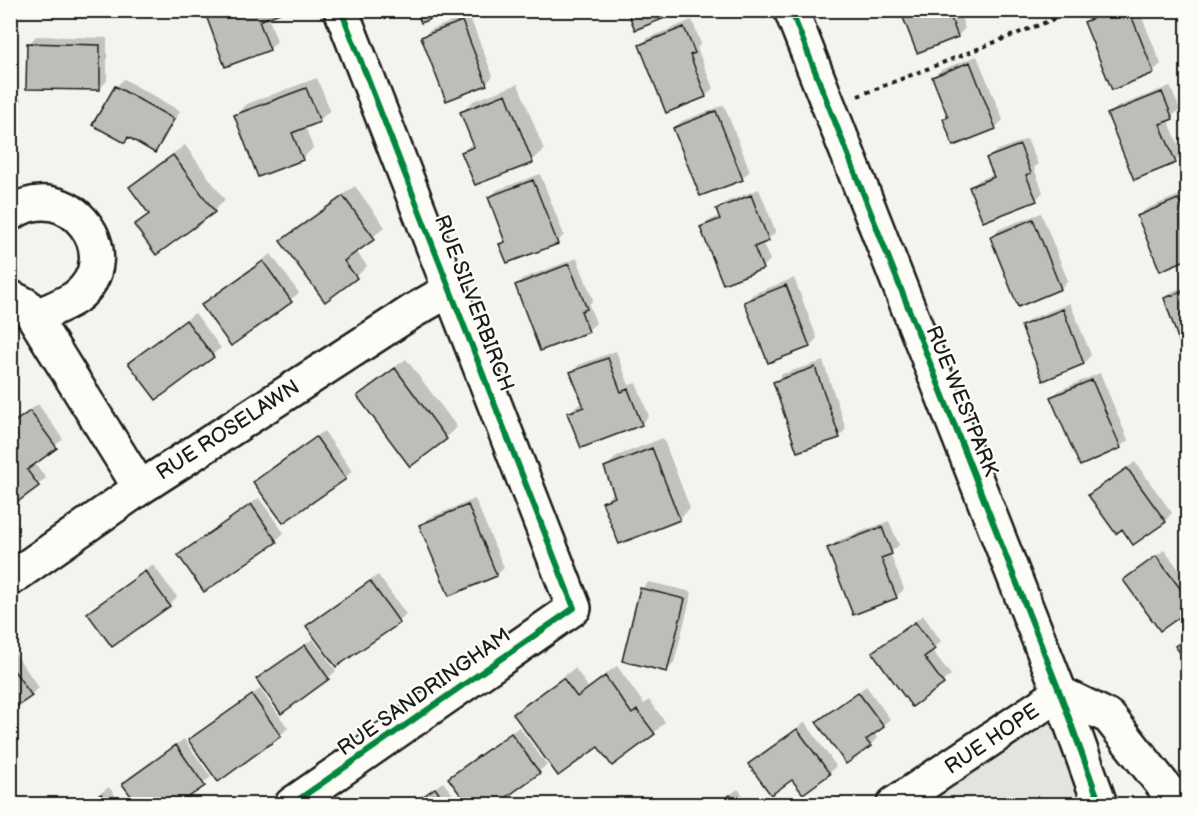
<svg xmlns="http://www.w3.org/2000/svg" width="1198" height="815" font-family="'Balsamiq Sans',sans-serif">
<style>
.built{fill:#e4e3de}
.shadow{fill:#0003}
.building{fill:#bebdba;stroke:#1c1c1c;stroke-width:1.5}
.lines{fill:none;stroke-linecap:round;stroke-linejoin:round}
.minor-casing{stroke:#1c1c1c;stroke-width:38}
.path{stroke:#1c1c1c;stroke-width:4;stroke-dasharray:4.5 4.5;stroke-linecap:butt}
.minor{stroke:#fdfcf7;stroke-width:33}
.cycleway-casing{stroke:#fdfcf7;stroke-width:10}
.cycleway{stroke:#00873e;stroke-width:6}
.labels{text-anchor:middle;dominant-baseline:central;stroke-width:4.5;stroke-linejoin:round;paint-order:stroke}
.street-label{font-size:21px;fill:#1c1c1c;stroke:#fdfcf7}
</style>
<rect width="100%" height="100%" fill="#f4f3ee"/>
<filter id="ink" filterUnits="userSpaceOnUse"><feTurbulence type="fractalNoise" baseFrequency=".0167" numOctaves="2"/><feDisplacementMap in="SourceGraphic" scale="12" xChannelSelector="R" yChannelSelector="G"/><feConvolveMatrix kernelMatrix="1 2 1 2 8 2 1 2 1" color-interpolation-filters="sRGB"/></filter>
<g filter="url(#ink)">
<!-- built -->
<path class="built" d="M1052 717 1086 804H925Z"/>
<!-- shadow -->
<path class="shadow" d="M206 10H281L268 16 277 41 270 49 226 65Z
M902 10H958L965 28 958 36 918 51Z
M1103 10H1139L1161 64 1153 71 1113 88 1086 22 1093 15Z
M469 15 493 76 486 84 423 37 430 30Z
M692 20 701 44 697 48 713 88 706 96 667 111 641 45 648 38Z
M36 36 107 38V81L99 89 29 44Z
M977 56 1003 120 995 128 954 144 945 120 949 116 933 77 941 70Z
M317 78 330 110 319 121 305 126 313 148 302 159 236 115 247 104Z
M124 79 180 111 162 143 154 151 130 136 124 142 94 124 116 87Z
M10 83 22 101 10 111Z
M518 84 544 150 532 161 475 183 463 152 474 141 462 112 473 101Z
M1170 86 1180 110 1168 119 1182 154 1175 162 1109 115 1117 107Z
M724 105 750 171 742 178 675 128 682 121Z
M1027 139 1038 164 1034 168 1043 192 1036 200 971 188 979 180 994 174 988 158 996 151Z
M185 145 225 200 214 211 156 253 136 225 149 213 131 187 142 176Z
M540 174 564 235 557 242 501 245 506 240 490 198 497 190Z
M355 186 385 227 356 251 367 266 356 277 282 241 293 230Z
M759 189 776 232 768 239 762 242 770 260 762 268 702 227 710 220 720 216 718 209 726 202Z
M1186 192 1188 196V258L1139 216 1146 209Z
M1041 213 1068 281 1061 288 992 237 999 229Z
M271 254 299 293 231 344 203 305Z
M577 258 593 300 589 305 596 323 588 330 541 349 516 286 524 278Z
M794 278 817 338 810 346 769 361 746 302 753 294Z
M1188 286V353L1165 298 1173 291Z
M1070 303 1091 355 1084 363 1044 379 1023 326 1030 319Z
M195 313 221 348 156 398 130 363Z
M616 351 629 385 636 383 649 416 641 424 568 414 576 406 584 403 572 373 579 365Z
M406 359 457 427 446 438 359 396 370 385Z
M823 361 846 429 839 437 775 382 782 374Z
M1100 373 1128 440 1120 447 1052 397 1060 390Z
M38 404 63 439 34 462 46 478 12 504 10 425Z
M324 431 352 471 345 478 255 482 262 474Z
M663 438 690 508 679 519 604 502 615 491 606 467 617 456Z
M1135 462 1172 513 1165 521 1122 527 1090 495Z
M259 498 284 533 276 540 204 590 180 555 187 548Z
M475 499 504 568 496 575 421 525 429 518Z
M889 521 899 545 890 553 904 589 896 597 829 549 837 541Z
M1164 550 1188 581V609L1125 580Z
M153 565 177 597 169 605 112 645 89 613Z
M378 575 406 614 399 621 337 665 308 626 316 618Z
M649 582 692 592 674 663 667 671 641 589Z
M923 615 941 641 932 650 951 675 912 705 874 652Z
M313 639 336 671 328 678 258 680 266 672Z
M12 649 39 688 10 710V650Z
M617 666 644 704 649 700 665 722 654 733 598 745 515 714 526 703 575 668 588 687Z
M866 686 890 719 874 733 877 738 870 745 818 722Z
M260 689 288 728 280 735 190 740 197 733Z
M805 722 836 766 829 773 793 778 750 764Z
M519 727 547 765 494 804H469L450 778 458 771Z
M184 739 211 777 176 804 169 796 157 804H139L124 784 131 776Z
M443 782 460 804H412Z
M109 787 121 804H85Z
M738 789 750 804H717Z"/>
<!-- building -->
<path class="building" d="M204 10H279L280 13 259 21 270 50 225 67Z
M416 10H451L421 23Z
M627 10H676L677 13 635 30Z
M900 10H948L958 37 917 53Z
M1112 10H1129L1154 73 1112 90 1084 22Z
M462 21 487 85 446 101 421 37Z
M684 27 695 53 690 55 706 97 666 113 639 45Z
M27 43 100 45V90L26 89Z
M970 62 996 129 953 146 943 119 948 117 932 77Z
M115 86 174 119 155 153 128 137 125 143 92 125Z
M306 88 320 122 292 133 303 160 258 177 234 115Z
M1162 92 1173 119 1160 124 1176 163 1134 180 1107 114Z
M506 94 533 163 475 185 461 152 474 147 460 112Z
M716 111 743 180 700 196 673 128Z
M1020 145 1031 173 1026 175 1037 201 983 222 969 187 994 177 986 158Z
M173 155 215 212 156 255 134 225 149 214 129 187Z
M533 180 558 244 507 263 499 244 505 242 488 197Z
M751 195 769 241 754 247 763 269 723 284 700 227 720 219 716 209Z
M343 196 375 239 344 261 357 278 325 302 280 241Z
M1178 199 1188 221V259L1160 271 1137 216Z
M1033 219 1061 289 1018 307 990 237Z
M263 261 292 302 231 346 201 305Z
M569 264 587 309 581 311 589 332 540 351 515 285Z
M786 285 810 347 768 363 744 302Z
M1188 290V355L1184 356 1164 298Z
M1063 309 1084 364 1043 381 1021 326Z
M186 320 214 357 156 400 128 363Z
M608 358 621 392 628 389 642 425 581 448 567 413 584 407 570 372Z
M815 367 840 438 797 452 773 382Z
M395 368 447 439 410 467 357 396Z
M1092 380 1121 448 1080 466 1050 397Z
M30 411 57 448 27 470 39 486 12 506 10 425Z
M316 437 346 479 283 523 253 482Z
M652 448 680 520 619 544 602 502 615 497 604 467Z
M1127 468 1166 522 1133 545 1122 529 1116 534 1088 495Z
M251 504 277 542 204 592 178 555Z
M468 505 497 576 449 596 419 525Z
M882 527 892 554 881 558 897 598 853 615 827 548Z
M1156 556 1188 599V611L1160 631 1123 580Z
M145 571 170 606 112 647 87 613Z
M370 581 400 623 336 667 306 626Z
M640 588 685 599 667 672 622 661Z
M915 622 935 649 924 657 944 684 912 707 872 652Z
M1188 638V663L1175 646Z
M305 645 329 679 281 714 256 679Z
M10 665 32 696 10 711Z
M605 676 632 714 637 710 655 734 612 766 598 747 558 776 513 714 563 678 577 697Z
M858 692 884 727 866 740 871 746 846 764 816 722Z
M252 695 281 736 218 782 188 740Z
M797 729 830 774 803 794 792 780 771 795 748 764Z
M511 733 540 773 497 804H467L448 778Z
M176 745 205 786 178 804H174L169 798 160 804H137L122 784Z
M435 788 447 804H412Z
M101 794 108 804H85Z
M730 795 737 804H717Z"/>
<g class="lines">
<!-- minor casing -->
<g class="minor-casing">
<path id="minor" d="M791 10 1060 693 1100 804
M10 214C69 173 129 256 76 297 64 305 48 311 34 317L26 305 10 297
M34 317 140 488
M10 579 140 488 413 311 451 289
M292 804 574 608 341 10
M894 804 1060 693 1109 717 1178 804"/>
</g>
<!-- path -->
<path class="path" d="M858 96 1077 10"/>
<!-- minor -->
<use href="#minor" class="minor"/>
<!-- cycleway casing -->
<g class="cycleway-casing">
<path id="cycleway" d="M791 10 1060 693 1100 804
M292 804 574 608 341 10"/>
</g>
<!-- cycleway -->
<use href="#cycleway" class="cycleway"/>
</g>
</g>
<g class="labels">
<!-- street labels -->
<g class="street-label">
<text transform="translate(474 303) rotate(69)">RUE SILVERBIRCH</text>
<text transform="translate(962 401) rotate(68)">RUE WESTPARK</text>
<text transform="translate(228 430) rotate(-33)">RUE ROSELAWN</text>
<text transform="translate(424 692) rotate(-35)">RUE SANDRINGHAM</text>
<text transform="translate(992 739) rotate(-34)">RUE HOPE</text>
</g>
</g>
<!-- margin -->
<rect width="1198" height="815" fill="none" stroke="#fdfcf7" stroke-width="36"/>
<rect x="18" y="18" width="1162" height="779" fill="none" stroke="#1c1c1c" stroke-width="2" filter="url(#ink)"/>
</svg>
